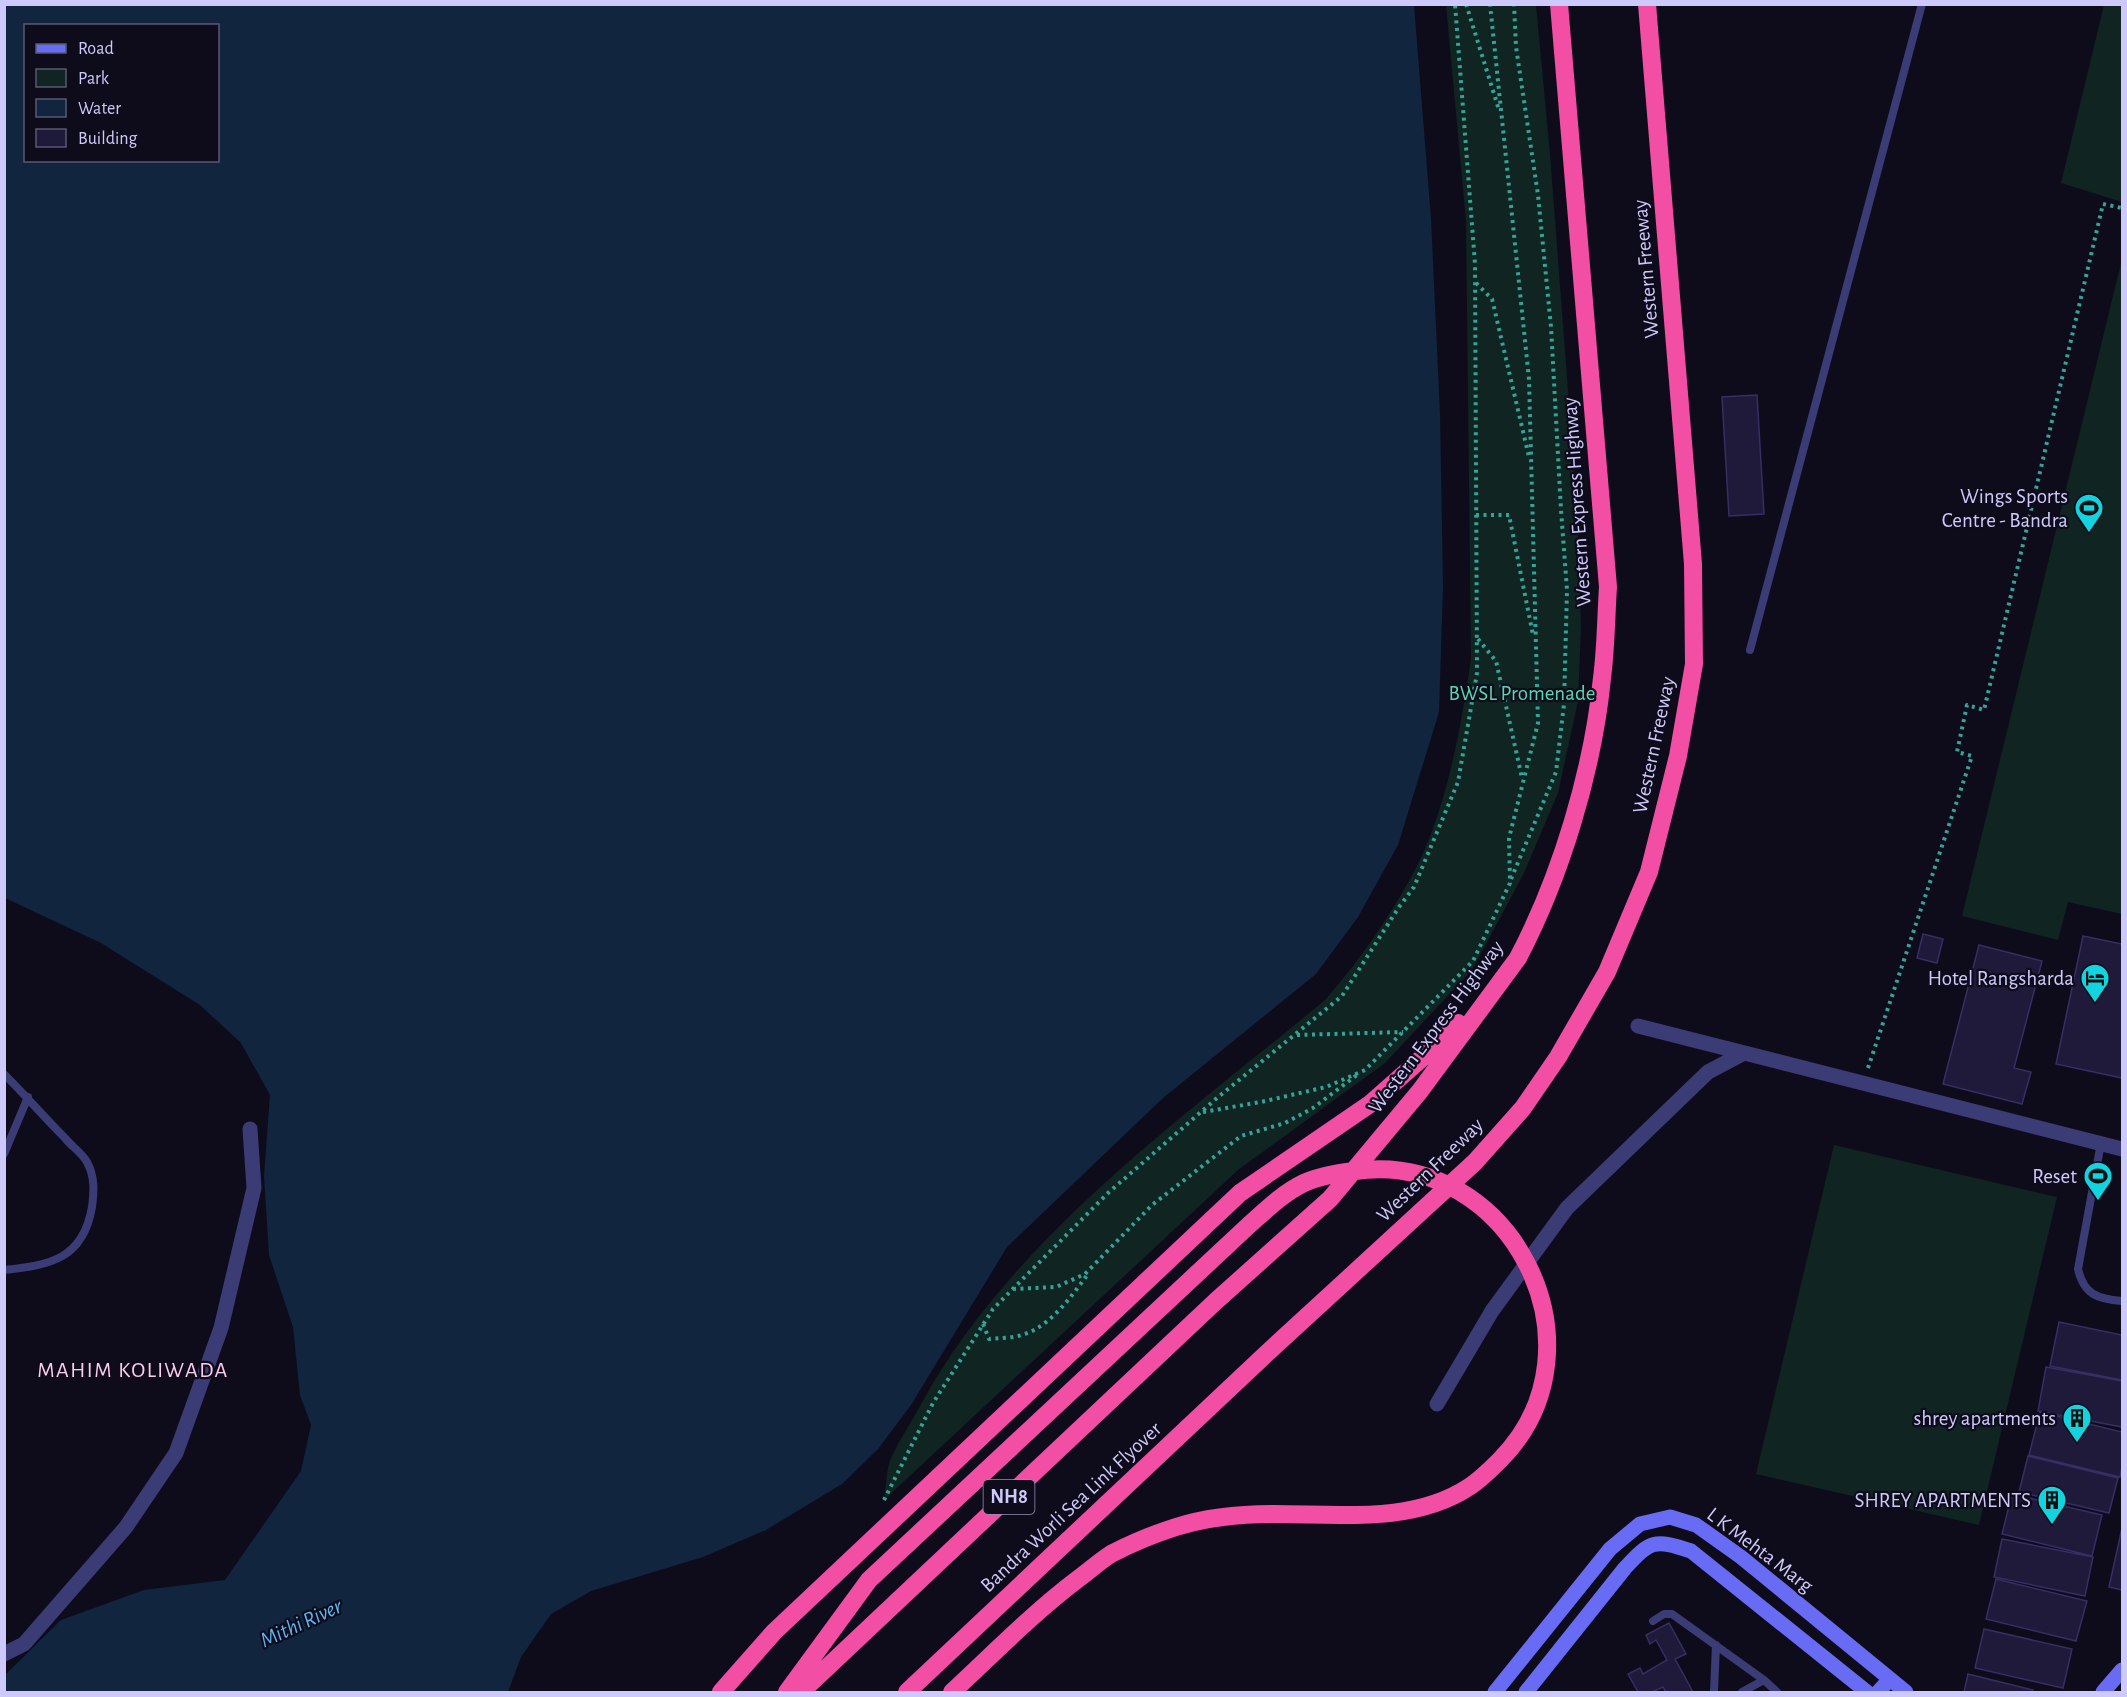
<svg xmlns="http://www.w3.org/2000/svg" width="2127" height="1697" font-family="'Alegreya Sans',sans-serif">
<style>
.green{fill:#102422}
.water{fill:#11253f;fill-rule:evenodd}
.building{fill:#1f1a3a;stroke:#362e64;stroke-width:1.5}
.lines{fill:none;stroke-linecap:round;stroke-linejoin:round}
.path{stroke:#35a398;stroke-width:4;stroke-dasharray:3 4.5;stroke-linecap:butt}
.lane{stroke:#3b3b76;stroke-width:8}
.street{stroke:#3b3b76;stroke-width:15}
.secondary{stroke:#686bf3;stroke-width:15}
.highway{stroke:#f14ea4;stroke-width:18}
.labels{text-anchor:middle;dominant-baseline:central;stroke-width:4.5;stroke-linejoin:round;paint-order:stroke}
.shield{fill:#0e0c1b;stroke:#9491b8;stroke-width:1.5}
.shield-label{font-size:20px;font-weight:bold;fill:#cdcafb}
.street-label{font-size:21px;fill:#cdcafb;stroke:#0e0c1b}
.poi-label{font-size:21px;fill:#cdcafb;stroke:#0e0c1b;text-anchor:end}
.park-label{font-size:21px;fill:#5dd4b1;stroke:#0e0c1b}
.neighbourhood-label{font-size:22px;letter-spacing:1.5px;fill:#fbccec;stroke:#0e0c1b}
.water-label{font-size:22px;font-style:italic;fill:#60b5f3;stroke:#0e0c1b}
</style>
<rect width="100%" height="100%" fill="#0e0c1b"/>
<!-- green -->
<path class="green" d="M1446 5H1536L1550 154 1577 509 1581 625 1578 701 1558 793 1524 873 1472 970 1385 1063 1238 1170 884 1500C886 1488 886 1475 889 1464 894 1448 911 1423 919 1408 1008 1241 1182 1119 1325 1000 1359 961 1392 914 1416 868 1447 807 1461 727 1471 659L1466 221Z
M2104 5H2122V202L2061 183Z
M2122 259V914L2068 902 2058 940 1962 916Z
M1834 1145 2057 1197 1979 1525 1756 1474Z"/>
<!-- water -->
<path class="water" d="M5 4 1414 5 1431 219 1440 414 1443 586 1439 712 1398 845 1358 917 1316 974 1163 1098 1007 1247 911 1405 878 1449 842 1484 766 1530 703 1557 591 1591 551 1614 521 1657 508 1692H5V1675L61 1620 144 1590 225 1580 301 1471 311 1425 300 1395 293 1327 269 1255 264 1176 270 1095 241 1043 200 1005 101 943 5 898ZM26 26H218V160H26Z"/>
<!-- building -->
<path class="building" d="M1757 395 1764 514 1729 516 1722 397Z
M1923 934 1943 939 1937 963 1917 958Z
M2083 936 2122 944V1078L2056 1064Z
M1979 945 2042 961 2014 1068 2031 1072 2022 1104 1943 1084Z
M2059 1322 2122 1335V1380L2050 1366Z
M2046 1367 2122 1381V1427L2038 1411Z
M2040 1412 2122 1432V1467L2120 1477 2029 1455Z
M2028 1456 2118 1478 2109 1513 2019 1492Z
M2012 1494 2102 1515 2092 1556 2002 1534Z
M2122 1528V1590L2109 1587Z
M2002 1539 2093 1557 2085 1596 1994 1577Z
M1996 1579 2087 1601 2076 1641 1986 1619Z
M1669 1623 1686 1654 1675 1659 1693 1692H1666L1663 1687 1652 1692H1638L1628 1674 1640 1668 1643 1674 1667 1660 1656 1640 1650 1644 1646 1635Z
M1984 1629 2072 1649 2063 1688 1975 1668Z
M1968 1674 2033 1690 2032 1692H1964Z"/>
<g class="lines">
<!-- path -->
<path class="path" d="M1466 4 1499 110
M1476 283 1492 299 1529 457
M1476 515H1509L1533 635
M1478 639 1496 661 1522 778
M1511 879 1556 772 1564 704 1567 590 1561 510 1551 327 1538 195 1516 47 1514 4
M1297 1035 1403 1032
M1868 1068 1972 756 1957 752 1967 705 1984 710 2103 204 2122 208
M1203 1112 1261 1102 1326 1087 1365 1070 1473 961 1510 883 1509 838 1538 723 1529 379 1490 4
M1013 1289 1056 1287 1085 1274 1152 1205 1241 1136 1285 1123 1313 1108 1357 1075
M983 1324 989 1339C999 1338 1009 1338 1018 1336 1049 1329 1070 1298 1088 1274
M884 1500 933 1403 993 1309 1108 1193 1217 1098 1342 996 1399 907 1414 887 1458 782 1477 673 1475 264 1455 4"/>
<!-- lane -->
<path class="lane" d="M1750 650 1922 4
M4 1074C25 1095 44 1117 65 1138 71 1146 82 1153 87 1162 95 1177 94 1191 92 1207 83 1259 51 1265 4 1270
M2101 1143 2078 1269C2084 1295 2098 1299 2122 1301
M4 1154 28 1097
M1653 1621 1664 1614H1672L1764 1680 1777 1692
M1714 1692 1716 1645
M1742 1692 1764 1680"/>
<!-- street -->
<path class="street" d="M1638 1026 2122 1149
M1437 1404 1492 1311 1567 1208 1708 1072 1744 1053
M4 1654 24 1644 126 1527 176 1453 221 1328 254 1188 250 1129"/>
<!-- secondary -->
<path class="secondary" d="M1495 1692 1610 1549 1640 1524 1670 1517 1696 1525 1741 1557 1906 1692
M1526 1692 1625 1568C1651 1540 1654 1539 1691 1551L1867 1692
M1878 1692 1890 1679
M2103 1692 2122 1670"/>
<!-- highway -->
<path class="highway" d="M721 1692 774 1632 1240 1193 1370 1104 1439 1043 1458 1023
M787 1692 869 1580 1248 1226C1265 1211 1283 1193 1304 1183 1319 1176 1338 1173 1355 1171 1511 1149 1611 1348 1500 1460 1491 1469 1480 1480 1469 1487 1413 1524 1338 1514 1274 1514 1242 1514 1207 1517 1176 1527 1154 1534 1132 1543 1111 1554 1100 1561 1089 1571 1078 1579 1033 1613 993 1654 952 1692
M801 1692 1216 1301 1330 1199 1420 1091 1518 958C1561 876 1593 770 1602 678 1606 648 1606 617 1608 587L1559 4
M907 1692 1266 1354 1475 1162 1523 1108 1558 1057 1607 972 1649 872 1678 756 1694 664 1693 564 1647 4"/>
</g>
<!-- icons -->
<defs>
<g id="stadium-pin" transform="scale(1.5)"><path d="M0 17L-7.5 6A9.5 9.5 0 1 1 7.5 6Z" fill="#11d4df" stroke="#0e0c1b"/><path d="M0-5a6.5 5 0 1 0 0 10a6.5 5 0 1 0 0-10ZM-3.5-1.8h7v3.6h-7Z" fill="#111"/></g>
<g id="hotel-pin" transform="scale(1.5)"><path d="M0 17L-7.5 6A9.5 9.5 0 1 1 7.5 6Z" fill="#11d4df" stroke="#0e0c1b"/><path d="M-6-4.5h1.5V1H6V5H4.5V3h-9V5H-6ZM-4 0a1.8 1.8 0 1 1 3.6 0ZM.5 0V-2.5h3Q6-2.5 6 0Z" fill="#111"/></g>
<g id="building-pin" transform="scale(1.5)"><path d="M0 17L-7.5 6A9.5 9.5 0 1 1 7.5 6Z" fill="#11d4df" stroke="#0e0c1b"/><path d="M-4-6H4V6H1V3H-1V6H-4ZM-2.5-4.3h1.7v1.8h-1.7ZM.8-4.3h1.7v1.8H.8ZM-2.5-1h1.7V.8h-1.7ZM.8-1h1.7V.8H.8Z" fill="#111"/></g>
</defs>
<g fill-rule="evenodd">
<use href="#stadium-pin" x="2089" y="508"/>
<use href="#hotel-pin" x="2095" y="978"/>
<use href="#stadium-pin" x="2098" y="1176"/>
<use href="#building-pin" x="2077" y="1418"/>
<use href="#building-pin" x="2052" y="1500"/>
</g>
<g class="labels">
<!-- shield labels -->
<rect class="shield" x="983.5" y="1480" width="51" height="34" rx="4.5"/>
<g class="shield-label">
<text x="1009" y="1497">NH8</text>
</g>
<!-- street labels -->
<g class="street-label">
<text transform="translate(1646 269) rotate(-95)">Western Freeway</text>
<text transform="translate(1577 502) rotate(-94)">Western Express Highway</text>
<text transform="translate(1654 745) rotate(-78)">Western Freeway</text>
<text transform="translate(1436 1027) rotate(-53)">Western Express Highway</text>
<text transform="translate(1430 1170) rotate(-44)">Western Freeway</text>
<text transform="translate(1071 1507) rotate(-43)">Bandra Worli Sea Link Flyover</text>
<text transform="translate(1760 1550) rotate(37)">L K Mehta Marg</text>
</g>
<!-- poi labels -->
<g class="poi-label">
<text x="2068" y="496">Wings Sports<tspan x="2068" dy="24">Centre - Bandra</tspan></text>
<text x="2074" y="978">Hotel Rangsharda</text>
<text x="2077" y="1176">Reset</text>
<text x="2056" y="1418">shrey apartments</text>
<text x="2031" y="1500">SHREY APARTMENTS</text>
</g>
<!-- park labels -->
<g class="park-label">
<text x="1522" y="693">BWSL Promenade</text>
</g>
<!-- neighbourhood labels -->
<g class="neighbourhood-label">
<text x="133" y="1370">MAHIM KOLIWADA</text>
</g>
<!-- water labels -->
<g class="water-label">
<text transform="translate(301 1623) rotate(-25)">Mithi River</text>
</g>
</g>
<!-- border -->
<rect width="2127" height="1697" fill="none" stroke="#cdcafb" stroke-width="12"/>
<!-- legend -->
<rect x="24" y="24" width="195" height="138" fill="#0e0c1b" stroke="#5a5875" stroke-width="1.5"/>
<rect x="36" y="44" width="30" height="9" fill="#686bf3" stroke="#5a5875" stroke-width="1.5"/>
<text x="78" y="54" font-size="18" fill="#cdcafb">Road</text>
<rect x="36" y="69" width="30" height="18" fill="#102422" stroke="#5a5875" stroke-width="1.5"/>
<text x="78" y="84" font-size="18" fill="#cdcafb">Park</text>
<rect x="36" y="99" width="30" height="18" fill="#11253f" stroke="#5a5875" stroke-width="1.5"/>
<text x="78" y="114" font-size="18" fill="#cdcafb">Water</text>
<rect x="36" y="129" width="30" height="18" fill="#1f1a3a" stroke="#5a5875" stroke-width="1.5"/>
<text x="78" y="144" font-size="18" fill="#cdcafb">Building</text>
</svg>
